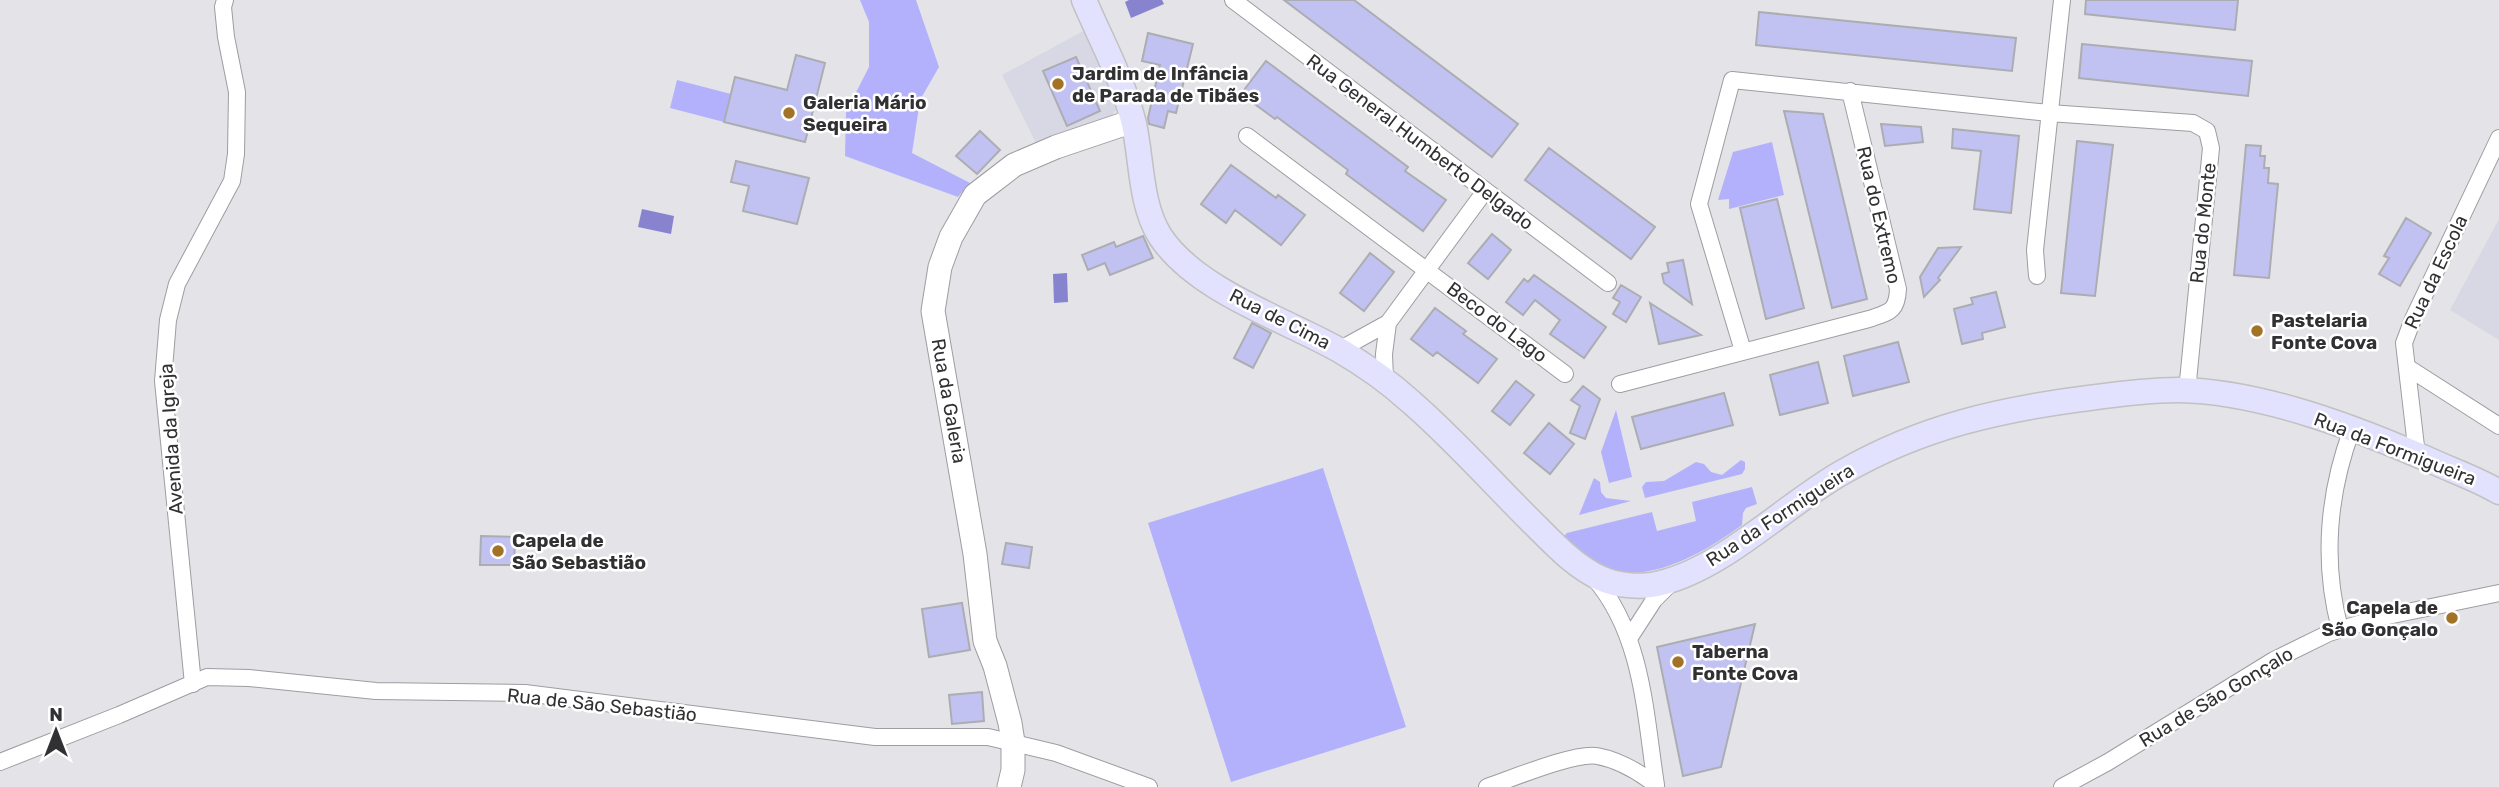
<svg xmlns="http://www.w3.org/2000/svg" width="2499" height="787" font-family="Rubik,sans-serif">
<style>
.built{fill:#d7d8e4}
.green{fill:#b3b1fc}
.water{fill:#8783ce}
.building{fill:#c2c2f2;stroke:#acadb2;stroke-width:2}
.lines{fill:none;stroke-linecap:round;stroke-linejoin:round}
.street-casing{stroke:#9d9da2;stroke-width:18}
.secondary-casing{stroke:#9d9da2;stroke-width:25}
.primary-casing{stroke:#c1c1c2;stroke-width:27}
.street{stroke:#fff;stroke-width:16}
.secondary{stroke:#fff;stroke-width:23}
.primary{stroke:#e2e2fe;stroke-width:24}
.poi-dot{fill:#a27327;stroke:#fff;stroke-width:2.5}
.labels{text-anchor:middle;dominant-baseline:central;stroke-width:5;stroke-linejoin:round;paint-order:stroke}
.poi-label{font-size:19px;font-weight:bold;fill:#313133;stroke:#fff;text-anchor:start}
.street-label{font-size:19px;fill:#313133;stroke:#fff}
</style>
<rect width="100%" height="100%" fill="#e3e3e8"/>
<!-- built -->
<path class="built" d="M1087 29 1116 101V109L1110 119 1038 147 1002 75Z
M2499 219V340L2450 310Z"/>
<!-- green -->
<path class="green" d="M860 0H916L939 67 920 100 912 153 970 183 958 197 845 156 846 112 869 67V22Z
M677 80 731 94 724 122 670 108Z
M1772 142 1784 195 1729 209V199L1718 200 1733 152Z
M1616 410 1632 477 1609 483 1601 452Z
M1741 460 1745 462V469L1742 474 1645 498 1642 487 1646 482 1664 481 1696 462 1704 464 1711 472 1722 475Z
M1323 468 1406 727 1231 782 1148 523Z
M1594 478 1600 482 1601 492 1606 498 1631 501 1579 515Z
M1752 487 1757 504 1746 508 1743 513 1742 525C1705 552 1643 590 1597 564 1585 557 1574 547 1562 538L1567 533 1652 512 1657 531 1696 521 1692 502Z"/>
<!-- water -->
<path class="water" d="M1129 0H1162L1164 4 1131 18 1125 2Z
M642 209 674 216 671 234 638 227Z
M1067 273 1068 302 1054 303 1053 274Z"/>
<!-- building -->
<path class="building" d="M1284 0H1354L1518 124 1492 157Z
M2086 0H2238L2235 30 2085 14Z
M1759 12 2016 38 2012 71 1756 45Z
M1148 33 1193 44 1176 113 1168 111 1164 128 1149 124 1148 118 1160 65 1142 61Z
M2082 44 2252 61 2248 96 2079 78Z
M796 55 825 63 805 142 724 122 735 77 787 90Z
M1076 57 1100 111 1067 126 1043 71Z
M1266 61 1408 167 1405 171 1446 200 1423 231 1346 174 1348 170 1277 117 1275 119 1241 94Z
M1784 111 1823 114 1867 299 1832 308Z
M1881 124 1921 127 1923 142 1885 146Z
M1953 129 2019 136 2011 213 1974 209 1981 151 1952 148Z
M980 131 1000 150 977 174 956 156Z
M2077 141 2113 145 2095 296 2061 293Z
M2246 145 2261 146 2260 156H2265L2264 168H2269L2268 183 2278 184 2269 278 2234 275Z
M1549 148 1655 227 1631 259 1525 180Z
M736 161 809 178 797 224 743 211 749 186 731 182Z
M1231 165 1276 198 1278 195 1305 215 1281 245 1235 210 1226 223 1201 204Z
M1777 199 1804 308 1766 319 1740 208Z
M2406 218 2431 233 2400 286 2379 274 2389 258 2384 256Z
M1492 234 1511 250 1488 279 1468 263Z
M1143 236 1153 258 1110 275 1105 263 1088 270 1082 255 1114 242 1116 247Z
M1961 247 1938 278 1940 280 1924 297 1920 277 1938 248Z
M1370 253 1394 272 1364 311 1340 293Z
M1683 260 1692 304 1664 283 1662 274 1669 272 1667 263Z
M1534 275 1606 327 1584 358 1550 334 1560 320 1535 300 1523 315 1506 302 1524 279 1528 282Z
M1621 285 1641 297 1626 322 1613 314 1620 302 1613 298Z
M1996 292 2005 327 1982 333 1983 339 1962 344 1954 309 1973 304 1971 298Z
M1650 303 1664 312 1701 335 1659 344Z
M1435 308 1466 331 1463 334 1497 359 1478 383 1437 352 1433 356 1411 339Z
M1252 323 1271 333 1253 368 1234 358Z
M1898 342 1909 382 1853 396 1844 356Z
M1818 362 1828 403 1780 415 1770 375Z
M1516 381 1534 395 1510 425 1492 411Z
M1583 386 1600 399 1585 439 1570 433 1580 406 1571 400Z
M1724 393 1733 425 1641 449 1632 417Z
M1549 423 1574 444 1550 474 1524 453Z
M481 536 515 537 514 565H480Z
M1006 543 1032 547 1029 568 1002 564Z
M962 603 970 650 929 657 922 609Z
M1755 624 1721 767 1683 776 1657 647Z
M982 692 984 721 952 724 949 695Z"/>
<g class="lines">
<!-- street casing -->
<g class="street-casing">
<path id="street" d="M1233 0 1608 283
M1247 136 1565 374
M2037 276 2035 250 2062 0
M1339 350 1388 323
M1743 351 1699 204 1732 80 2049 113 2193 123 2207 131 2211 148 2187 391
M2407 367 2499 426
M1385 379 1384 354 1388 323 1485 191
M1620 384 1869 319C1889 312 1897 312 1898 289L1850 91
M2417 455 2404 343 2413 319 2499 138
M2340 629C2322 562 2328 493 2352 429
M1630 637 1654 600 1673 581
M193 684 163 381 168 320 177 284 232 181 236 154 237 92 226 37 223 7 225 0
M0 762 119 715 207 677 249 678 376 691 525 693 875 737H988L1056 753 1149 787
M1487 787C1511 779 1575 752 1597 756 1619 760 1639 772 1656 785 1645 714 1643 635 1594 578
M2062 787 2108 762 2274 660 2329 633 2378 618 2499 593"/>
</g>
<!-- secondary casing -->
<g class="secondary-casing">
<path id="secondary" d="M1009 787 1013 770V742L1010 723 995 666 985 641 975 554 933 311 940 267 951 237 975 195 1014 165 1056 147 1133 121"/>
</g>
<!-- primary casing -->
<g class="primary-casing">
<path id="primary" d="M1084 0C1101 40 1124 82 1134 124 1142 161 1140 204 1160 236 1195 290 1284 319 1339 350 1365 365 1389 382 1411 402 1456 441 1495 486 1538 528 1556 546 1576 567 1600 578 1617 586 1643 588 1661 583 1724 568 1786 504 1843 472 1921 427 2001 409 2089 398 2118 394 2148 390 2178 390 2261 391 2359 429 2434 462 2456 472 2479 480 2499 492"/>
</g>
<!-- street -->
<use href="#street" class="street"/>
<!-- secondary -->
<use href="#secondary" class="secondary"/>
<!-- primary -->
<use href="#primary" class="primary"/>
</g>
<!-- markers -->
<g class="poi-dot">
<circle cx="1058" cy="84" r="7"/>
<circle cx="789" cy="113" r="7"/>
<circle cx="2257" cy="331" r="7"/>
<circle cx="498" cy="551" r="7"/>
<circle cx="2452" cy="618" r="7"/>
<circle cx="1678" cy="662" r="7"/>
</g>
<g class="labels">
<!-- poi labels -->
<g class="poi-label">
<text x="1072" y="73">Jardim de Infância<tspan x="1072" dy="22">de Parada de Tibães</tspan></text>
<text x="803" y="102">Galeria Mário<tspan x="803" dy="22">Sequeira</tspan></text>
<text x="2271" y="320">Pastelaria<tspan x="2271" dy="22">Fonte Cova</tspan></text>
<text x="512" y="540">Capela de<tspan x="512" dy="22">São Sebastião</tspan></text>
<text x="2438" y="607" text-anchor="end">Capela de<tspan x="2438" dy="22">São Gonçalo</tspan></text>
<text x="1692" y="651">Taberna<tspan x="1692" dy="22">Fonte Cova</tspan></text>
</g>
<!-- street labels -->
<g class="street-label">
<text transform="translate(1420 142) rotate(37)">Rua General Humberto Delgado</text>
<text transform="translate(1879 215) rotate(77)">Rua do Extremo</text>
<text transform="translate(2203 223) rotate(-84)">Rua do Monte</text>
<text transform="translate(2436 272) rotate(-65)">Rua da Escola</text>
<text transform="translate(1280 319) rotate(27)">Rua de Cima</text>
<text transform="translate(1497 322) rotate(37)">Beco do Lago</text>
<text transform="translate(949 401) rotate(80)">Rua da Galeria</text>
<text transform="translate(171 439) rotate(-94)">Avenida da Igreja</text>
<text transform="translate(2395 449) rotate(21)">Rua da Formigueira</text>
<text transform="translate(1780 515) rotate(-33)">Rua da Formigueira</text>
<text transform="translate(2216 697) rotate(-31)">Rua de São Gonçalo</text>
<text transform="translate(602 705) rotate(6)">Rua de São Sebastião</text>
</g>
</g>
<!-- north arrow -->
<g transform="translate(56 731)" stroke="#ffffff" stroke-width="5" paint-order="stroke">
<path d="M0-5L12 26L0 18L-12 26Z" fill="#313133"/>
<text y="-10" font-size="19" font-weight="bold" text-anchor="middle" fill="#313133">N</text>
</g>
</svg>
